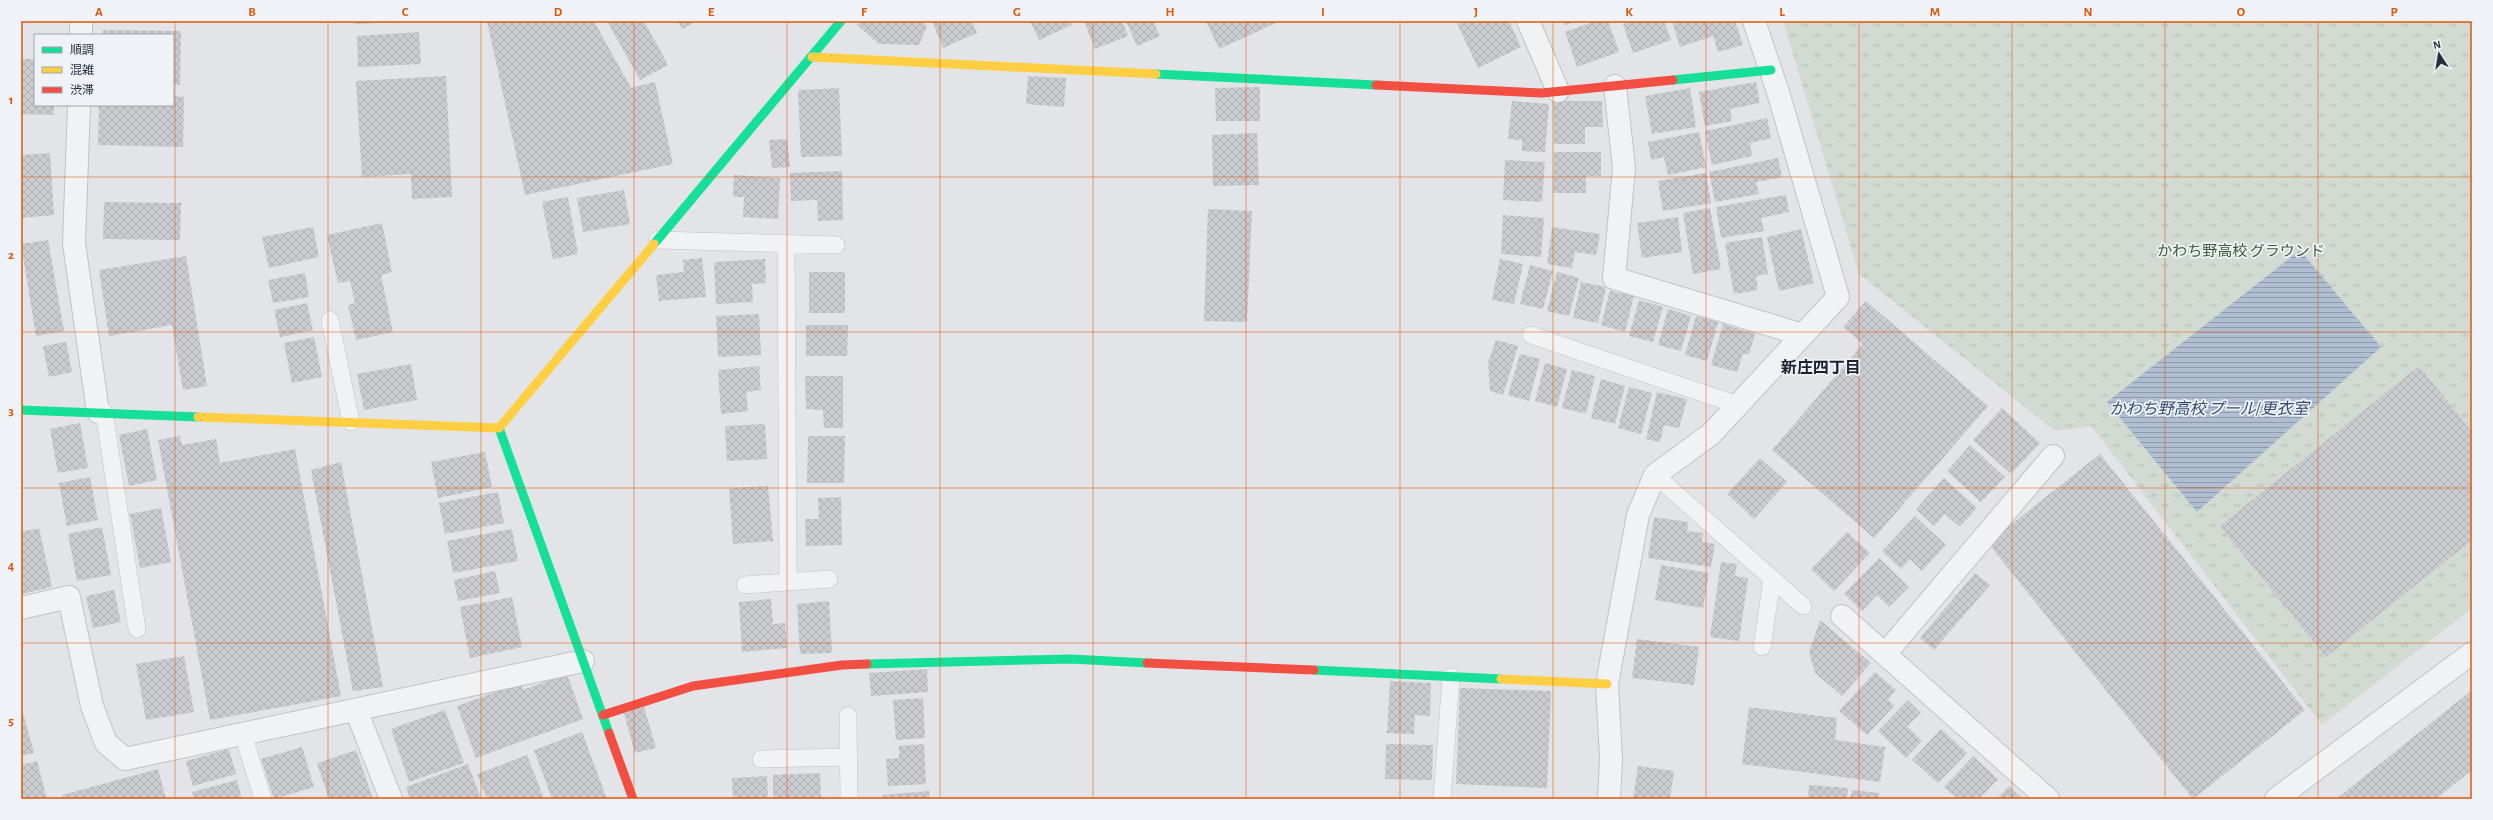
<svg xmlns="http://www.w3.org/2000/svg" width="2493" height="820" font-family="'Alegreya Sans','Noto Sans JP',sans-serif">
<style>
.park{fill:url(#park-tufts)}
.water{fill:url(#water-rules)}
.building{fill:url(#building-cross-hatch)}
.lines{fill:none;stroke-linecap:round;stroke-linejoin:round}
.lane-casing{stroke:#c0c2c5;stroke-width:18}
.street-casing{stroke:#c0c2c5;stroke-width:24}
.lane{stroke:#f1f2f4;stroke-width:17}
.street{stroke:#f1f2f4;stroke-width:22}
.fast{stroke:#16e098;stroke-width:9}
.slow{stroke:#ffcf43;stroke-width:9}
.jam{stroke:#f24e42;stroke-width:9}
.grid{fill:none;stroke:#de570f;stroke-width:1;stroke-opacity:0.55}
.labels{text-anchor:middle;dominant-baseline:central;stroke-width:3.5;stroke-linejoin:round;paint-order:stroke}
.park-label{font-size:15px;fill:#3a5c36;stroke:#eff2f6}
.neighbourhood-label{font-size:16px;font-weight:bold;fill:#1b2131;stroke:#eff2f6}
.water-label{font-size:16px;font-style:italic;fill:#324c75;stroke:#eff2f6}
.neatline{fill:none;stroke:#de570f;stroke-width:1.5}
.grid-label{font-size:13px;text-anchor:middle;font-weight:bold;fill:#de570f}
</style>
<defs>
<pattern id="park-tufts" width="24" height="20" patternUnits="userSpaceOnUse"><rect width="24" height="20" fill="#d2dbd2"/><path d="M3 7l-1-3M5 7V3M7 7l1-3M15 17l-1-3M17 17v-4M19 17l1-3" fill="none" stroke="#b4bcb5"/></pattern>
<pattern id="water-rules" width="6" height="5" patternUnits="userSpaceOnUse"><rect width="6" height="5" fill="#b0bed2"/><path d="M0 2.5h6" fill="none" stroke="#8f9bac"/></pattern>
<pattern id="building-cross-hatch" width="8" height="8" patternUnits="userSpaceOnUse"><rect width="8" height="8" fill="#cacccf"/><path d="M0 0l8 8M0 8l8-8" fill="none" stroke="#aeb0b3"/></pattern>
</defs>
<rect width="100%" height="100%" fill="#e2e4e7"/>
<!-- park -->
<path class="park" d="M1783 21H2472V608L2322 725 2091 426 2055 431 1859 274Z"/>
<!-- water -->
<path class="water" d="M2300 250 2381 347 2197 512 2107 402Z"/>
<!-- building -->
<path class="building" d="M354 21H401V22L354 24Z
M487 21H594L631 88 655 82 673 164 525 195Z
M607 21H644L668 65 640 80Z
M678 21H697L682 29Z
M861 21H922L927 26 919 45 879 44 857 25Z
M932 21H972L977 33 943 48Z
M1030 21H1070L1072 25 1039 40Z
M1084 21H1122L1128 36 1095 49Z
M1126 21H1153L1160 36 1137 46Z
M1206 21H1280L1219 49Z
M1456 21H1509L1521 47 1478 68Z
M1563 21H1577L1565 25Z
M1596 21H1608L1619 52 1577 67 1565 32Z
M1632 21H1664L1671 40 1633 53 1623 24Z
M1672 21H1735L1743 45 1718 52 1713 36 1680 47Z
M103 30 181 31 180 85H173V35H103Z
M419 32 421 64 358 67 357 36Z
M21 59H35V105H54V115L21 114Z
M446 76 452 197 412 199 411 174 362 177 356 81Z
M1028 76 1066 78 1064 107 1026 104Z
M1756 82 1760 103 1730 109 1732 121 1705 126 1699 92Z
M1260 87V121H1216L1215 88Z
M839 88 842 156 801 157 798 90Z
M1690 88 1696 127 1652 134 1645 96Z
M173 96 184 97 183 147 98 145 99 105H173Z
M1512 101 1549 104 1545 152 1522 151V140L1508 139Z
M1553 101H1602L1603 127H1585V144H1554Z
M1767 118 1771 138 1750 143 1752 156 1712 165 1705 131Z
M1699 132 1706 167 1668 175 1664 157 1651 160 1648 142Z
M1257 133 1259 185 1213 186 1212 135Z
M787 139 790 167 772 168 769 140Z
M1554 152H1601V176H1586V193H1553Z
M50 153 54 215 21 218V155Z
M1778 158 1782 177 1756 182 1759 194 1715 202 1709 172Z
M1505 160 1545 162 1542 202 1503 200Z
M842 171 843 220 818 221 817 200 791 201 790 173Z
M1706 173 1711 203 1663 211 1658 181Z
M734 175 780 178 778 219 743 217 744 197H733Z
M624 190 630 224 583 232 577 198Z
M1786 195 1789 212 1761 218 1764 231 1721 238 1716 207Z
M568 197 578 254 553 259 542 202Z
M104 202 181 203 180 240 103 239Z
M1710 208 1721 269 1693 274 1683 213Z
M1208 209 1252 211 1247 322 1204 321Z
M1503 215 1544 218 1541 257 1501 254Z
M1678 217 1682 252 1642 258 1637 223Z
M382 223 392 272 381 275 393 332 356 340 348 305 355 303 350 281 338 283 327 235Z
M313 227 319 257 269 268 262 237Z
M1552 227 1600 234 1596 255 1575 252 1572 268 1547 264Z
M1801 229 1814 283 1779 291 1767 237Z
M1762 237 1768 274 1756 276 1758 290 1734 294 1725 243Z
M48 240 64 331 36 336 21 244Z
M186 256 207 386 183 390 172 325 109 336 99 270Z
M702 258 706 297 659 301 656 275 684 272 683 260Z
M765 259 766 283 752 284 753 302 716 304 714 262Z
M1500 259 1523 264 1514 304 1492 300Z
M1530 265 1553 271 1543 309 1520 304Z
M809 272H845V313H809Z
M1557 272 1579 278 1569 316 1547 311Z
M305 273 309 297 273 303 268 280Z
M1581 282 1606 287 1598 323 1573 318Z
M1610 291 1634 296 1625 332 1601 325Z
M1639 300 1663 307 1653 342 1629 336Z
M1866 301 1988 406 1874 538 1772 450 1863 344 1843 327Z
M307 303 313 330 280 337 274 310Z
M1668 309 1691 316 1681 351 1658 345Z
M759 314 761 355 718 357 716 316Z
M1696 316 1718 322 1707 361 1685 355Z
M1723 324 1755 334 1749 355 1743 353 1737 372 1711 365Z
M806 325H848L847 356H806Z
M314 337 322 377 292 383 284 343Z
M1496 340 1518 346 1503 395 1490 391 1488 363Z
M66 342 72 372 49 377 43 346Z
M1520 354 1540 359 1529 401 1508 395Z
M1545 363 1567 369 1557 407 1535 401Z
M411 364 417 400 364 410 357 374Z
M759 366 761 390 746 392 748 411 721 414 718 370Z
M2419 366 2472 432V540L2326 657 2220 526Z
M1572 370 1595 376 1586 414 1562 408Z
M805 376H843V428H824L823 410 806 409Z
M1601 379 1625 386 1615 424 1591 418Z
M1629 387 1652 393 1641 434 1618 428Z
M1657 392 1687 399 1679 428 1664 425 1660 442 1646 439Z
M2002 408 2040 443 2011 474 1973 440Z
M80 423 88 468 58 473 50 429Z
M765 424 767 459 727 461 725 426Z
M147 429 157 480 129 486 119 435Z
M180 436 182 445 216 439 220 463 295 449 341 696 210 720 158 440Z
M808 436H845L844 483H807Z
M1970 445 2005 477 1981 502 1947 471Z
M485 452 492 487 438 498 431 462Z
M2100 454 2305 710 2193 799 1988 543Z
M1760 458 1787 482 1754 519 1727 494Z
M341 462 383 687 353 691 311 470Z
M90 477 98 520 67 526 59 483Z
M1944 478 1977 508 1960 527 1945 514 1934 526 1916 509Z
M768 486 773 541 733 544 729 488Z
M498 492 504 523 445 534 439 503Z
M841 497 842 545 806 546 805 519H819L818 498Z
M161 508 171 562 140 568 130 514Z
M1915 516 1946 545 1922 571 1910 559 1901 569 1882 551Z
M1654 517 1688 522 1687 531 1703 533 1702 542 1715 544 1711 567 1648 558Z
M102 527 111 575 77 581 68 534Z
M39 528 52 587 21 594V532Z
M512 529 518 561 453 573 447 541Z
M1847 532 1870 553 1834 591 1811 569Z
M1879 558 1909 587 1889 607 1877 595 1862 611 1844 594Z
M1721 562 1737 564 1735 576 1748 578 1739 641 1710 637Z
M1661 565 1709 573 1703 608 1655 600Z
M495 571 500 593 458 601 454 580Z
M1975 573 1990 585 1934 650 1920 638Z
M114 590 121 622 93 628 86 596Z
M512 597 522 647 470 658 460 607Z
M771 599 773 624 785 623 787 648 742 652 739 602Z
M829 601 832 653 800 654 797 604Z
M1820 620 1871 663 1842 696 1815 673 1809 652Z
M1637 639 1699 647 1694 685 1632 678Z
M184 656 194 712 146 720 136 664Z
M927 669 928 692 871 696 869 673Z
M1875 672 1896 690 1888 699 1894 706 1867 735 1839 711Z
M567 674 583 719 476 758 457 706 521 683 523 690Z
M1390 681 1431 683 1430 716 1415 715 1414 734 1387 733Z
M1460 688 1551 691 1547 788 1456 784Z
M2472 690V770L2436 799H2336Z
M923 698 925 738 896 740 893 700Z
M1908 700 1921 713 1907 726 1922 741 1906 758 1878 731Z
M644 707 656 748 635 753 624 713Z
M1749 707 1837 718 1835 740 1885 747 1880 782 1742 764Z
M445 710 464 763 409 782 391 729Z
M23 713 34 753 21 756V714Z
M1941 729 1967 753 1938 783 1912 760Z
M582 732 607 799H552L534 750Z
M924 744 926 784 888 786 886 759 899 758V746Z
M1386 744 1433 745 1432 780 1385 779Z
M302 747 314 787 274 799 261 759Z
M229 749 236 774 193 786 186 761Z
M356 750 373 799H329L317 763Z
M527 755 544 799H487L477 774Z
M1973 756 1998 779 1979 799H1958L1944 787Z
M37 761 47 799H21V765Z
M468 764 481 799H410L406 787Z
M1638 766 1674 771 1670 799H1633Z
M158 769 166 799H63L62 795Z
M820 773 821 798 773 799V775Z
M767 776 768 799H733L732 778Z
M237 780 242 799H194L192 792Z
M1809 785 1848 788 1847 799H1808Z
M2009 786 2023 799H1997Z
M1852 790 1879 793V799H1850Z
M929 791 930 799H884L883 795Z
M1457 797 1483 798V799H1457Z"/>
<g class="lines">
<!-- lane casing -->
<g class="lane-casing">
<path id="lane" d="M658 240 836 245
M786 243 788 581
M330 320 351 422
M1531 335 1738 405
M104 412 137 629
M1655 475 1803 606
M745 585 829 579
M1762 647 1772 580
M848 716 849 799
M243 734 263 799
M761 759 848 757
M1442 799 1451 677"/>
</g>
<!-- street casing -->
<g class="street-casing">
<path id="street" d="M1528 21 1558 91
M81 35V21
M1615 86 1624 168 1614 278 1803 335
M79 105 74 243 98 412
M21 608 69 597 92 706 106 743 125 759 583 661
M1842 616 2048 799
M1885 654 2053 456
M356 710 391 799
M1609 799 1611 758 1607 684 1638 515 1655 475 1711 434 1838 297 1778 92 1754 21
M2276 799 2472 653"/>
</g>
<!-- lane -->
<use href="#lane" class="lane"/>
<!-- street -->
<use href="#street" class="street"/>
<!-- fast -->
<path class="fast" d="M1156 74 1376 85
M1673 80 1771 70
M654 244 841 21
M21 410 198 417
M499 428 609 733
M867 664 1071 659 1147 663
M1314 670 1501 679"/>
<!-- slow -->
<path class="slow" d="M812 57 1156 74
M198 417 499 428
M499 428 654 244
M1501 679 1607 684"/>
<!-- jam -->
<path class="jam" d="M1376 85 1542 93 1673 80
M1147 663 1314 670
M603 715 693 686 842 665 867 664
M609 733 633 799"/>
</g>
<!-- grid -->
<path class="grid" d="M175 21V799M328 21V799M481 21V799M634 21V799M787 21V799M940 21V799M1093 21V799M1246 21V799M1400 21V799M1553 21V799M1706 21V799M1859 21V799M2012 21V799M2165 21V799M2318 21V799M21 177H2472M21 332H2472M21 488H2472M21 643H2472"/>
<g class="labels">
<!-- park labels -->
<g class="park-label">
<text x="2241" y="251">かわち野高校 グラウンド</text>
</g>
<!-- neighbourhood labels -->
<g class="neighbourhood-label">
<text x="1821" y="368">新庄四丁目</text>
</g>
<!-- water labels -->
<g class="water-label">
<text x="2209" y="409">かわち野高校 プール/更衣室</text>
</g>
</g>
<!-- border -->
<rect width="2493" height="820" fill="none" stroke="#eff2f6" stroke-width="44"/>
<!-- legend -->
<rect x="34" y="34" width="140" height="72" fill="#eff2f6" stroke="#9fa4ad"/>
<rect x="42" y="47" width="20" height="6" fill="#16e098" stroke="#9fa4ad"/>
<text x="70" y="54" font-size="12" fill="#283040">順調</text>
<rect x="42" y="67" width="20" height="6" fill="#ffcf43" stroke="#9fa4ad"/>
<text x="70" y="74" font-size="12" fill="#283040">混雑</text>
<rect x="42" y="87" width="20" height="6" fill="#f24e42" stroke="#9fa4ad"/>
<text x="70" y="94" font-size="12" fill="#283040">渋滞</text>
<!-- north arrow -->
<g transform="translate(2439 54) rotate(348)" stroke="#eff2f6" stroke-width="3" paint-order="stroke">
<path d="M0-3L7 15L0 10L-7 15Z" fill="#283040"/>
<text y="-6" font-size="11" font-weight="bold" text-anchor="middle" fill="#283040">N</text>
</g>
<rect x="22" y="22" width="2449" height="776" class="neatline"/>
<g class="grid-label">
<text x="99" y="16">A</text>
<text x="252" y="16">B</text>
<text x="405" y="16">C</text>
<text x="558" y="16">D</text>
<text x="711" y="16">E</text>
<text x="864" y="16">F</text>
<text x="1017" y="16">G</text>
<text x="1170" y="16">H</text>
<text x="1323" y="16">I</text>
<text x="1476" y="16">J</text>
<text x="1629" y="16">K</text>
<text x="1782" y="16">L</text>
<text x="1935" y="16">M</text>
<text x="2088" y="16">N</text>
<text x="2241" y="16">O</text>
<text x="2394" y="16">P</text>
<text x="11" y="104">1</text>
<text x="11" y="259">2</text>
<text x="11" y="415">3</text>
<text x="11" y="570">4</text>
<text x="11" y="725">5</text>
</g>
</svg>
